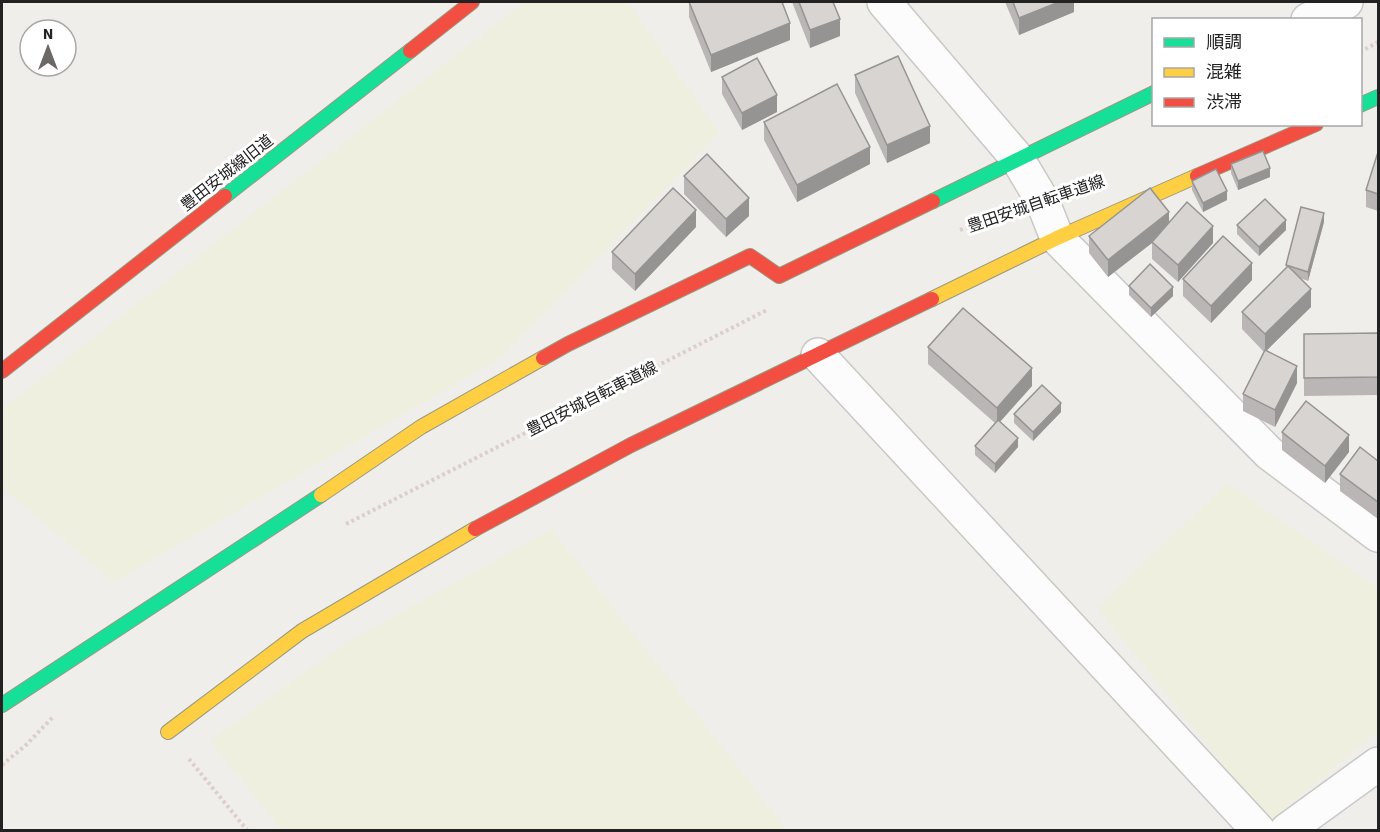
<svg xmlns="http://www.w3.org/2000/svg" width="1380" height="832" font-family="'Source Sans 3','Noto Sans JP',sans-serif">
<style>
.farmland{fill:#efefdf}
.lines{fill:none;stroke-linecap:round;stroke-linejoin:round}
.street-casing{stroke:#c9c8c7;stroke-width:36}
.fast-casing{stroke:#999a82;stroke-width:16}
.slow-casing{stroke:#999a82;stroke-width:16}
.jam-casing{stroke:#999a82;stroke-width:16}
.path{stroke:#dccecd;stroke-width:4;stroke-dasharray:3 3;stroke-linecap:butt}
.street{stroke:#fdfcfc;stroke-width:33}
.fast{stroke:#16e098;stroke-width:14}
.slow{stroke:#ffcf43;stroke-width:14}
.jam{stroke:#f24e42;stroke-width:14}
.wall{fill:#b9b6b5}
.shaded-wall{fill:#969493}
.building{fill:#d7d4d2;stroke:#969493;stroke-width:1.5}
.labels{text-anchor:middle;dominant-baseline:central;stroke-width:6;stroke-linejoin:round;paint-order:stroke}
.street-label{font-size:16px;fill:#222;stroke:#fff}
</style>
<rect width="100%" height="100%" fill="#f0eeeb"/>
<!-- farmland -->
<path class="farmland" d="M524 2H628L719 133 502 357 114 582 2 488V409Z
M1227 483 1378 588V732L1269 822 1097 608Z
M552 529 787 830H281L210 741 345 643Z"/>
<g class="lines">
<!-- street casing -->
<g class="street-casing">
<path id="street" d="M884 2 1017 158 1042 200 1057 238 1269 453 1378 535
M1308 20 1346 2
M818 355 1258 830
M1287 830 1378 764"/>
</g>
<!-- fast casing -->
<g class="fast-casing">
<path id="fast" d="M1360 105 1378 97
M225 196 410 51
M933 201 1154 93
M2 705 321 495"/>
</g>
<!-- slow casing -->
<g class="slow-casing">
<path id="slow" d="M932 299 1057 238 1197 176
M321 495 421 427 543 358
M168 732 302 631 475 529"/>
</g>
<!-- jam casing -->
<g class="jam-casing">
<path id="jam" d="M410 51 472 2
M1197 176 1316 124
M543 358 568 344 750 256 779 276 933 201
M2 371 225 196
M475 529 631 445 932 299"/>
</g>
<!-- path -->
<path class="path" d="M1360 52 1378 42
M960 230 1009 212
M346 524 767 310
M189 759 247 830
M2 765 26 745 53 717"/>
<!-- street -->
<use href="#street" class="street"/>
<!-- fast -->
<use href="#fast" class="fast"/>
<!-- slow -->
<use href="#slow" class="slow"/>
<!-- jam -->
<use href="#jam" class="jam"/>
</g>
<!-- wall -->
<path class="wall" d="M689 2H782L790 40 711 72 689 17Z
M792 2H833L840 36 810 48Z
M1005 2H1074V12L1019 35Z
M855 75 930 143 887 163 855 93Z
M722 77 777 112 742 130 722 94Z
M764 122 870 164 797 202 764 140Z
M1378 152V211L1366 207V190Z
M1231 164 1270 177 1238 190 1231 173Z
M684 176 749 216 726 237 684 194Z
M1192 181 1227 200 1203 212 1192 190Z
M1324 222 1308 281 1300 278 1311 307 1266 351 1297 383 1275 427 1243 411V394L1264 352 1242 329V312L1286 269V265Z
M1169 223 1213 243 1178 282 1152 259V242L1108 277 1089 253V236Z
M1237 225 1286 230 1259 256 1237 234Z
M696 227 635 291 612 269V252Z
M1183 279 1252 280 1211 323 1183 296Z
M1129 286 1173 296 1151 317 1129 295Z
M1378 333V395L1304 396V334Z
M928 347 1032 386 1000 422 1018 447 995 473 975 455V446L995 423 928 364Z
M1061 412 1033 441 1014 423V414Z
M1282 432 1349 452 1325 483 1282 450Z
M1378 462V519L1340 491V474Z"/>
<!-- shaded-wall -->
<path class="shaded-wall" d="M1059 2H1074V12L1019 35V18Z
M840 19V36L810 48V30Z
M790 23V40L711 72V55Z
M777 95V112L742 130V113Z
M930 126V143L887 163V145Z
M870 147V164L797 202V185Z
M1270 168V177L1238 190V181Z
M1227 191V200L1203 212V203Z
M749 198V216L726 237V219Z
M696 210V227L635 291V274Z
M1169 212V230L1108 277V260Z
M1324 213V222L1308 281V272Z
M1286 220V230L1259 256V247Z
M1213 226V243L1178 282V265Z
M1252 263V280L1211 323V306Z
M1173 287V296L1151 317V308Z
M1311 289V307L1265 352V334Z
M1297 366V383L1275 427V410Z
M1032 368V386L997 425V408Z
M1061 403V412L1033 441V432Z
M1349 435V452L1325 483V466Z
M1018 438V447L995 473V464Z"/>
<!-- building -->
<path class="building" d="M689 2H782L790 23 711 55Z
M799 2H833L840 19 810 30Z
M1013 2H1059L1019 18Z
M898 56 930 126 887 145 855 75Z
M757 58 777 95 742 113 722 77Z
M837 84 870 147 797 185 764 122Z
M1263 151 1270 168 1238 181 1231 164Z
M1378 152V194L1366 190Z
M707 154 749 198 726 219 684 176Z
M1216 169 1227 191 1203 203 1192 181Z
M673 188 696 210 635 274 612 252Z
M1150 188 1169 212 1108 260 1089 236Z
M1265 199 1286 220 1259 247 1237 225Z
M1187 202 1213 226 1178 265 1152 242Z
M1301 207 1324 213 1308 272 1286 265Z
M1223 236 1252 263 1211 306 1183 279Z
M1150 264 1173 287 1151 308 1129 286Z
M1288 266 1311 289 1265 334 1242 312Z
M963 308 1032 368 997 408 928 347Z
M1378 333V377L1304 378V334Z
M1265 350 1297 366 1275 410 1243 394Z
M1042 385 1061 403 1033 432 1014 414Z
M1306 401 1349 435 1325 466 1282 432Z
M998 420 1018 438 995 464 975 446Z
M1360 447 1378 461V502L1340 474Z"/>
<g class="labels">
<!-- street labels -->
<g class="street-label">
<text transform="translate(227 173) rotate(-38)">豊田安城線旧道</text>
<text transform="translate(1036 204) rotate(-19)">豊田安城自転車道線</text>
<text transform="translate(592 399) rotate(-27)">豊田安城自転車道線</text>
</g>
</g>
<!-- border -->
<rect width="1380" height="832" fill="none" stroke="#222222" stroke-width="6"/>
<!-- legend -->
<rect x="1152" y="18" width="210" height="108" fill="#ffffff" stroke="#a7a7a7" stroke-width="1.5"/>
<rect x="1164" y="38" width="30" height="9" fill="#16e098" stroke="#a7a7a7" stroke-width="1.5"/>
<text x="1206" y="48" font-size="18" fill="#222222">順調</text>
<rect x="1164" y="68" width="30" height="9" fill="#ffcf43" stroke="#a7a7a7" stroke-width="1.5"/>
<text x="1206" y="78" font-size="18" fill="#222222">混雑</text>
<rect x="1164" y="98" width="30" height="9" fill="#f24e42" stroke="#a7a7a7" stroke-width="1.5"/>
<text x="1206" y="108" font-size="18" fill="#222222">渋滞</text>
<!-- north arrow -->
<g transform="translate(48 48)"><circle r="28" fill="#ffffff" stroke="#a7a7a7" stroke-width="1.5"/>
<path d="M0-4.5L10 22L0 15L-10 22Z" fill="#6a6968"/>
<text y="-9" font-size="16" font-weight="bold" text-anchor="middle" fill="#222222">N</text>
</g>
</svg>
